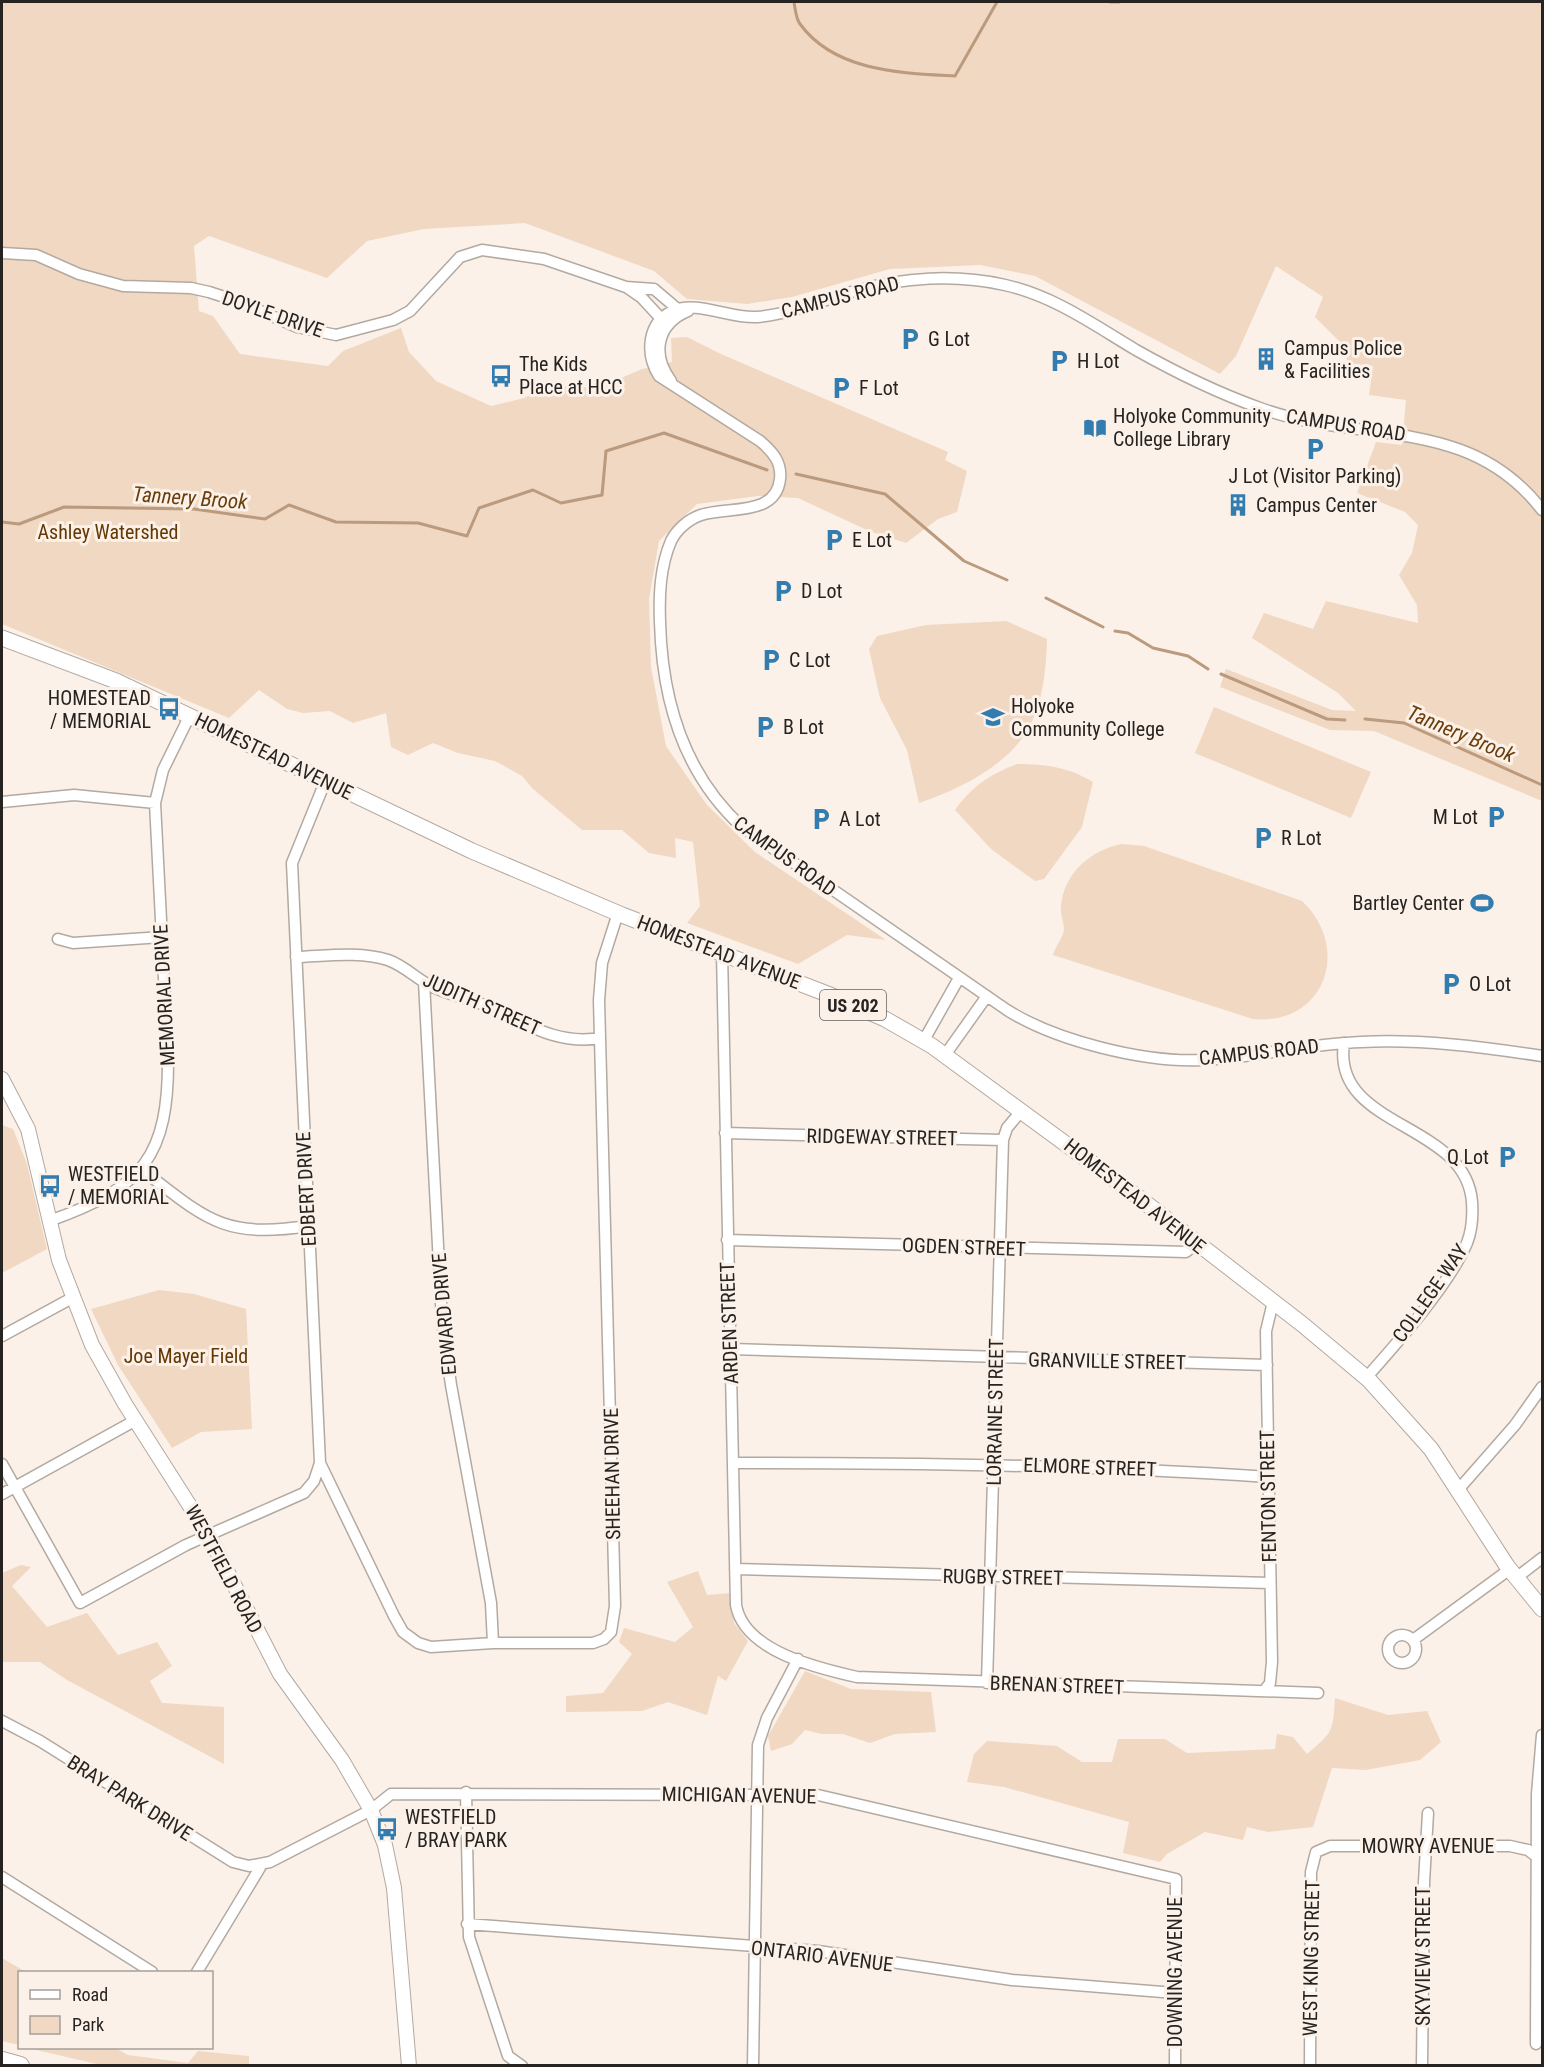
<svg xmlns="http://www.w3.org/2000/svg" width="1544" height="2067" font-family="'Roboto Condensed',sans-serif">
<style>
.green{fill:#f0d8c2}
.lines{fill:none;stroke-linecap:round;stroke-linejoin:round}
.stream{stroke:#bb9a7d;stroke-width:3}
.street-casing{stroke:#b2a9a1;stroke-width:13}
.secondary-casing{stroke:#b2a9a1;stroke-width:16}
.primary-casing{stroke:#b2a9a1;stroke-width:17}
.highway-casing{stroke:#b2a9a1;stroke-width:20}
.street{stroke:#fff;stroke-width:10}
.secondary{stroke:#fff;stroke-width:14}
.primary{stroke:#fff;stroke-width:15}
.highway{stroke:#fff;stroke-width:18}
.labels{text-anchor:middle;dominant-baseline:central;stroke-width:6;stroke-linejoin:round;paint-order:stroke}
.shield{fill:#fbf1e9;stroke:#67615c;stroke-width:1.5}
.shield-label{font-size:18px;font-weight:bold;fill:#272320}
.street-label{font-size:20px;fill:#272320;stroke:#fbf1e9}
.poi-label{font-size:20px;fill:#272320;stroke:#fbf1e9;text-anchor:start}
.park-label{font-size:20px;fill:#643802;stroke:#fbf1e9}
.water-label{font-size:21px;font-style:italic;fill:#6a3d0a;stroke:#fbf1e9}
</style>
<rect width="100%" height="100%" fill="#fbf1e9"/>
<!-- green -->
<path class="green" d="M2 2H1542V801L1374 731 1330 730 1220 687 1226 669 1332 710 1356 711 1338 693 1252 638 1264 613 1313 629 1326 601 1418 623 1417 605 1399 575 1412 553 1418 525 1405 512 1357 493 1376 442 1402 445 1406 400 1369 395 1373 366 1347 363 1346 348 1315 317 1323 297 1276 266 1236 356 1220 374 1035 276 980 265 890 269 792 297 747 304 687 299 654 271 525 223 424 229 367 241 327 278 209 236 194 246 199 311 213 316 240 354 328 366 343 351 401 328 409 352 436 381 491 406 524 398 551 385 598 388 642 369 672 362 671 338 687 337 721 354 948 452 945 460 967 471 957 512 938 519 906 543 869 531 798 498 758 496 697 504 659 541 649 599 651 667 666 746 707 805 755 852 886 940 847 935 798 964 687 923 700 906 693 842 675 838 676 858 649 853 622 830H582L533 789 522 776 495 761 458 753 433 743 408 755 391 747 386 713 353 723 330 711 303 713 287 709 259 690 229 718 2 624Z
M1006 621 1047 639C1046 671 1043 709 1023 737 1001 769 955 791 919 803L907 750 880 698 869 649 877 636 926 625Z
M1214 707 1371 772 1351 818 1195 753Z
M1017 764C1046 764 1068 767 1093 782L1082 827 1044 879 1035 881 991 849 955 810C972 786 991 774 1017 764Z
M1121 844 1144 846 1302 901C1352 948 1325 1026 1253 1019L1053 955C1055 947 1064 936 1064 929 1064 922 1060 914 1061 906 1064 873 1090 851 1121 844Z
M2 1125 13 1129 27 1164 47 1249 2 1273Z
M159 1290 194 1294 246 1309 252 1429 201 1432 172 1448 118 1365 91 1309Z
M21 1565 31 1567 12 1586 47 1627 87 1613 118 1655 157 1642 172 1666 150 1681 162 1703 224 1707V1764L67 1680 40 1662H2V1573Z
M698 1571 707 1595 731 1593 734 1623 748 1641 726 1681 718 1676 707 1715 668 1702 642 1711 566 1712V1696L603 1693 632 1654 619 1642 624 1628 675 1642 693 1627 667 1582Z
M805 1671 851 1689 931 1692 936 1732 895 1734 870 1743 843 1734H821L805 1730 792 1744 771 1751 768 1736Z
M1335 1698 1388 1715 1427 1711 1441 1742 1420 1760 1366 1770 1332 1768 1313 1827 1268 1832 1247 1827 1243 1840 1205 1832 1167 1854 1160 1862 1123 1853 1129 1822 1004 1787 967 1782 974 1754 987 1741 1057 1746 1082 1762H1112L1118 1739H1165L1187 1753 1275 1749 1277 1734 1293 1737 1307 1754C1333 1732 1333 1732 1335 1698Z
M2 1958 26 1972H20L19 2045 2 2041Z
M28 2048H115L128 2055 188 2063 198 2051 249 2056V2065H101Z"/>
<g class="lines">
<!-- stream -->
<path class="stream" d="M794 2C795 8 796 19 800 24 835 72 902 73 955 76L997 2
M1110 2H1119
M796 474 885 494 964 561 1007 580
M2 522 19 524 64 507 194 509 265 519 289 505 336 522 418 523 467 536 479 508 533 490 561 503 602 495 606 451 664 433 767 470
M1046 598 1103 627
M1115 631 1128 633 1153 648 1188 656 1208 669
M1221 674 1327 719 1345 720
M1365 719 1404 723 1542 785"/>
<!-- street casing -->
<g class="street-casing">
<path id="street" d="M2 253 36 255 79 274 123 286 191 288 209 292 240 302 297 327 336 335 393 320 410 311 460 257 482 250 544 259 626 287 654 289 681 312
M626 287 642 298 665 323
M671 381C651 354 657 324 688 311
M1542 510C1468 414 1361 445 1260 408 1218 393 1175 372 1136 350 1094 325 1054 296 1005 285 956 274 903 277 855 291 823 300 791 314 757 317 731 319 696 300 673 311 647 322 645 354 659 376L760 441C772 451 782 462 780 479 776 517 728 506 701 515 689 519 677 529 671 541 660 567 659 595 660 622 662 700 683 773 742 827L1007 1010C1056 1041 1145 1063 1203 1060 1256 1057 1308 1044 1361 1042 1422 1039 1483 1047 1542 1056
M2 802 74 795 155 803
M58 939 73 943 162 937
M722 953 736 1605C744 1651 817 1668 857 1677L1318 1693
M296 957C326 956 359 951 388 960 405 966 415 978 431 986 446 994 463 997 479 1003 519 1019 554 1046 600 1038
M424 982 442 1321 451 1385 491 1603 493 1643
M924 1040 959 978
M1344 1043C1331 1129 1466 1121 1472 1202 1473 1216 1472 1230 1467 1243 1449 1285 1397 1343 1366 1378
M945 1055 987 996
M725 1133 1003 1140 1007 1128 1022 1110
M141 1169C205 1218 222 1239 308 1226
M49 1221C143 1188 169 1157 168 1056L155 803 163 770 190 715
M727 1240 1186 1252 1197 1243
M2 1336 72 1298
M731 1349 1267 1365
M320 1463 394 1616 403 1632 418 1643 431 1647 493 1643H593L604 1639 611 1632 615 1606 599 1000 602 963 618 913
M733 1463C911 1463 1090 1465 1268 1477
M2 1464 80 1603 186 1545 304 1493 314 1481 320 1463 292 863 325 782
M1458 1490 1515 1425 1542 1387
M2 1494 136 1420
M735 1569 1270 1583
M1516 1578 1542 1558
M1388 1649a14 14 0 1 1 28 0a14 14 0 1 1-28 0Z
M1413 1640 1510 1569
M987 1683 1003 1140
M1265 1690 1270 1683 1272 1662 1266 1331 1273 1302
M2 1721 40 1741 233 1862 249 1866 270 1862 371 1810 391 1794 795 1795H818L1176 1879 1175 2066
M466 1792 469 1937 508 2056 522 2066
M2 1877 152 1972
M467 1924 818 1951 1012 1980 1175 1993
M197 1972 261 1866
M1536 2044 1537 1794 1542 1735
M753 2066 758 1745 767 1718 798 1659
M1310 2066 1311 1872 1316 1852 1330 1846H1510L1528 1850 1542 1861
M1422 2066 1424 1882 1428 1813"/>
</g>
<!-- secondary casing -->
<g class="secondary-casing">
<path id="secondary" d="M2 1079 28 1129 59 1260 92 1345 125 1404 209 1536 280 1674 342 1760 371 1810 385 1845 394 1888 409 2066"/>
</g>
<!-- primary casing -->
<g class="primary-casing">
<path id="primary" d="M2 638 116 681 472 851 622 915 830 995 885 1019 932 1046 1134 1194 1302 1324 1369 1380 1431 1449 1507 1566 1542 1609"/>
</g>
<!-- highway casing -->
<g class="highway-casing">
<path id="highway" d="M2 2061 20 2066"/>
</g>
<!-- street -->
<use href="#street" class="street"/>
<!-- secondary -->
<use href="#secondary" class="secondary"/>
<!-- primary -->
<use href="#primary" class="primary"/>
<!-- highway -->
<use href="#highway" class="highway"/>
</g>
<!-- icons -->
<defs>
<g id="parking-bare" transform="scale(1.8)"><path d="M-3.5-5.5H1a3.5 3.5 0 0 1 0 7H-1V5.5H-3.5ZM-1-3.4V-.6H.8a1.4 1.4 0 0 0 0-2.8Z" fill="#337cb0" stroke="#fbf1e9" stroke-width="2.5" paint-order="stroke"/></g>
<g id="building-bare" transform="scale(1.8)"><path d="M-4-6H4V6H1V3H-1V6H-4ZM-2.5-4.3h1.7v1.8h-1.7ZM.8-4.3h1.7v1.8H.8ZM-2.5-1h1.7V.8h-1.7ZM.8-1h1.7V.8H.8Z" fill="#337cb0" stroke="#fbf1e9" stroke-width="2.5" paint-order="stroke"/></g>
<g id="bus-bare" transform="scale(1.8)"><path d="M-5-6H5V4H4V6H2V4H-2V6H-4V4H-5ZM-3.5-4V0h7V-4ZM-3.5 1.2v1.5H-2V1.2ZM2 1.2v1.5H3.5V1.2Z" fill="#337cb0" stroke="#fbf1e9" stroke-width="2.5" paint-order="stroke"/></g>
<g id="library-bare" transform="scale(1.8)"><path d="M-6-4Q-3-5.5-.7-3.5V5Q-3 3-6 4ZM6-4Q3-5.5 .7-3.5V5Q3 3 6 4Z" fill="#337cb0" stroke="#fbf1e9" stroke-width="2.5" paint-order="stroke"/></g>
<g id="university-bare" transform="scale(1.8)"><path d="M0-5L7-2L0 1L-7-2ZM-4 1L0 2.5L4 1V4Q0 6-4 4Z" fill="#337cb0" stroke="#fbf1e9" stroke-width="2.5" paint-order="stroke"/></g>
<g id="stadium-bare" transform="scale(1.8)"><path d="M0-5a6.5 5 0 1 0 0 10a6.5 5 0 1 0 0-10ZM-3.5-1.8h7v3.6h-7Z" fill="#337cb0" stroke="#fbf1e9" stroke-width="2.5" paint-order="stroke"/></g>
</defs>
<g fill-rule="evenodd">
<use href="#parking-bare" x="910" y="339"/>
<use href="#building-bare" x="1266" y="359"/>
<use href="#parking-bare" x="1059" y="361"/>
<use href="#bus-bare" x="501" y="376"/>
<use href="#parking-bare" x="841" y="388"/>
<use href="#library-bare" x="1095" y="428"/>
<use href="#parking-bare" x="1315" y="449"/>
<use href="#building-bare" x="1238" y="505"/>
<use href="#parking-bare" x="834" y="540"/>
<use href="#parking-bare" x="783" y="591"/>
<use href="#parking-bare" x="771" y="660"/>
<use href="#bus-bare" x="169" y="709"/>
<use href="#university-bare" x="993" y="717"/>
<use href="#parking-bare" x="765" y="727"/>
<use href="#parking-bare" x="1496" y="817"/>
<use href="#parking-bare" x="821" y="819"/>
<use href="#parking-bare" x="1263" y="838"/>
<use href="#stadium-bare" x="1482" y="903"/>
<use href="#parking-bare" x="1451" y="984"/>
<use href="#parking-bare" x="1507" y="1157"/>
<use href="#bus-bare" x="50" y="1186"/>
<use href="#bus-bare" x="387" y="1829"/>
</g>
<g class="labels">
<!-- shield labels -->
<rect class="shield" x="820" y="990" width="66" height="30" rx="4.5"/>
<g class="shield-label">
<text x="853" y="1005">US 202</text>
</g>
<!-- street labels -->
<g class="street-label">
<text transform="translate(840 297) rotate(-14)">CAMPUS ROAD</text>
<text transform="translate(273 314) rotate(19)">DOYLE DRIVE</text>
<text transform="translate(1346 425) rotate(9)">CAMPUS ROAD</text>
<text transform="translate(274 756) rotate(26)">HOMESTEAD AVENUE</text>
<text transform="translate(785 856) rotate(36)">CAMPUS ROAD</text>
<text transform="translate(719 952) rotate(21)">HOMESTEAD AVENUE</text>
<text transform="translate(164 995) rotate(-93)">MEMORIAL DRIVE</text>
<text transform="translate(482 1004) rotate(24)">JUDITH STREET</text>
<text transform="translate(1259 1052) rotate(-6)">CAMPUS ROAD</text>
<text transform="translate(882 1137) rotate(1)">RIDGEWAY STREET</text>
<text transform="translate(306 1189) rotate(-93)">EDBERT DRIVE</text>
<text transform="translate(1135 1196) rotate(38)">HOMESTEAD AVENUE</text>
<text transform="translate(964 1247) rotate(2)">OGDEN STREET</text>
<text transform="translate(1430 1293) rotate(-55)">COLLEGE WAY</text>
<text transform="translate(444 1314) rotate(-95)">EDWARD DRIVE</text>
<text transform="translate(729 1323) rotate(-92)">ARDEN STREET</text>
<text transform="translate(1107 1361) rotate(1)">GRANVILLE STREET</text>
<text transform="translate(995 1412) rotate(-89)">LORRAINE STREET</text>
<text transform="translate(1090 1467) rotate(2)">ELMORE STREET</text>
<text transform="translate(612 1474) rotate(-91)">SHEEHAN DRIVE</text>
<text transform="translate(1268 1496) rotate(-91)">FENTON STREET</text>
<text transform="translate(224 1569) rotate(62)">WESTFIELD ROAD</text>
<text transform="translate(1003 1577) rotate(1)">RUGBY STREET</text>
<text transform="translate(1057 1685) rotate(2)">BRENAN STREET</text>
<text transform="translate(739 1795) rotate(1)">MICHIGAN AVENUE</text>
<text transform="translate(130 1798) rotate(32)">BRAY PARK DRIVE</text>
<text x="1428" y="1846">MOWRY AVENUE</text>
<text transform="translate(822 1956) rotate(7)">ONTARIO AVENUE</text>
<text transform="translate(1423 1956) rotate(-90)">SKYVIEW STREET</text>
<text transform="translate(1311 1958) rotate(-89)">WEST KING STREET</text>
<text transform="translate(1175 1972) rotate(-90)">DOWNING AVENUE</text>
</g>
<!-- poi labels -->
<g class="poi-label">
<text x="928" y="339">G Lot</text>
<text x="1284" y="348">Campus Police<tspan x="1284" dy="23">&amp; Facilities</tspan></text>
<text x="1077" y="361">H Lot</text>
<text x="519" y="364">The Kids<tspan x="519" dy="23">Place at HCC</tspan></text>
<text x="859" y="388">F Lot</text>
<text x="1113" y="416">Holyoke Community<tspan x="1113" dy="23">College Library</tspan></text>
<text x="1315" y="476" text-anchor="middle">J Lot (Visitor Parking)</text>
<text x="1256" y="505">Campus Center</text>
<text x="852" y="540">E Lot</text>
<text x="801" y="591">D Lot</text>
<text x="789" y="660">C Lot</text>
<text x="151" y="698" text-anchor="end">HOMESTEAD<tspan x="151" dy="23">/ MEMORIAL</tspan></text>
<text x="1011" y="706">Holyoke<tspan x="1011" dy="23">Community College</tspan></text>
<text x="783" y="727">B Lot</text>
<text x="1478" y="817" text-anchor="end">M Lot</text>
<text x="839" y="819">A Lot</text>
<text x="1281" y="838">R Lot</text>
<text x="1464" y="903" text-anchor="end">Bartley Center</text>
<text x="1469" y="984">O Lot</text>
<text x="1489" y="1157" text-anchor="end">Q Lot</text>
<text x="68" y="1174">WESTFIELD<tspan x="68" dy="23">/ MEMORIAL</tspan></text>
<text x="405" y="1817">WESTFIELD<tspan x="405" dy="23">/ BRAY PARK</tspan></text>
</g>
<!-- park labels -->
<g class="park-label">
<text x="108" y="532">Ashley Watershed</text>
<text x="186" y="1356">Joe Mayer Field</text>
</g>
<!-- water labels -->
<g class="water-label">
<text transform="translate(190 498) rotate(4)">Tannery Brook</text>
<text transform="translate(1461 734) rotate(23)">Tannery Brook</text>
</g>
</g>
<!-- border -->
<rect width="1544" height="2067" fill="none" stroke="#272320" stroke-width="6"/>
<!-- legend -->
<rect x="18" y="1971" width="195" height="78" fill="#fbf1e9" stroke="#a69f99" stroke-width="1.5"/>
<rect x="30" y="1990" width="30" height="9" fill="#ffffff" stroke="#a69f99" stroke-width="1.5"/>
<text x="72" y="2001" font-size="18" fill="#272320">Road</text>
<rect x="30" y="2016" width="30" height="18" fill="#f0d8c2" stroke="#a69f99" stroke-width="1.5"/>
<text x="72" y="2031" font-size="18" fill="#272320">Park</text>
</svg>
